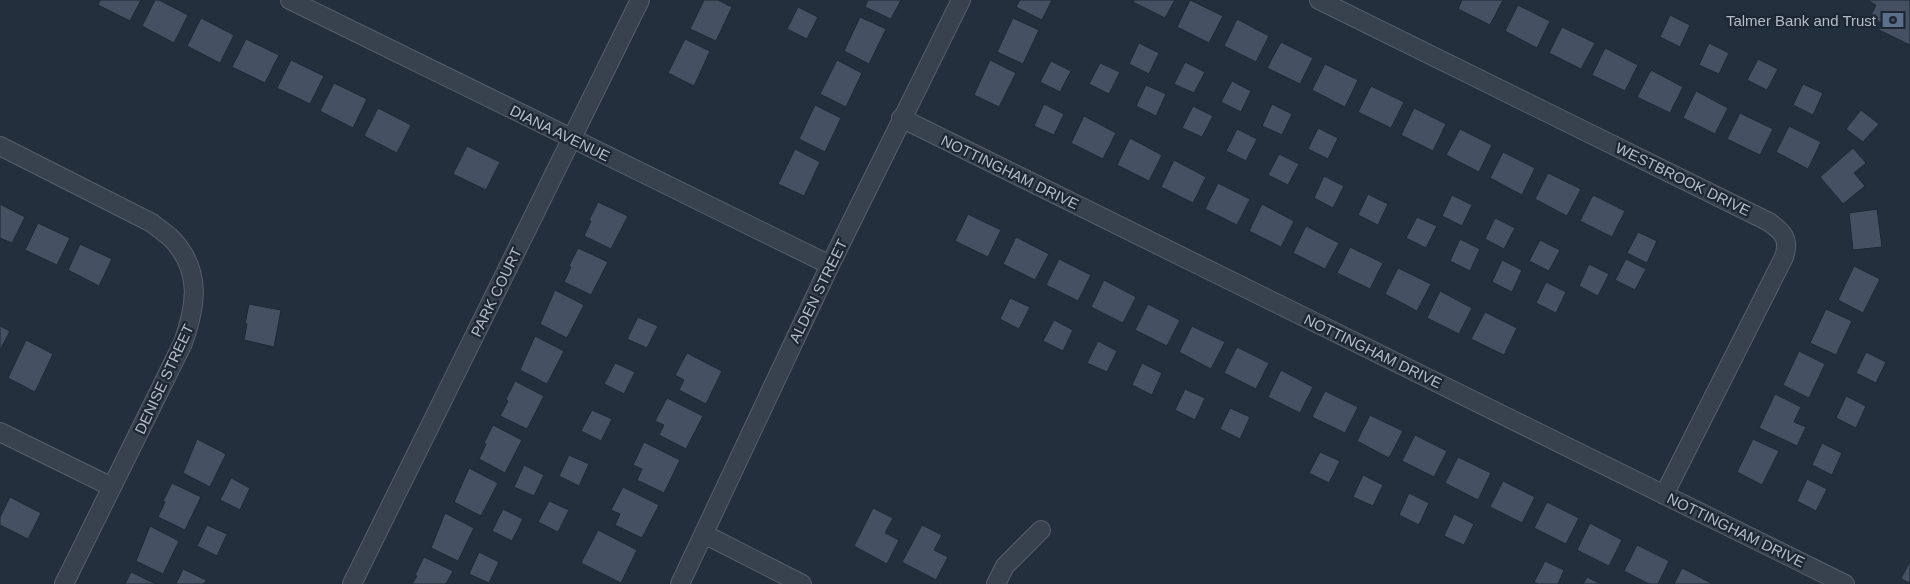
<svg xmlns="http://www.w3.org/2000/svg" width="1910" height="584" font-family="Arial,sans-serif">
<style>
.building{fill:#455162;stroke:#1f2835}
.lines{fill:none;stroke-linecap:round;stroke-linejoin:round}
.minor-casing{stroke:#565f6c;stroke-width:20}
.minor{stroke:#38414e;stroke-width:18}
.labels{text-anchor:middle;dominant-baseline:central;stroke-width:4.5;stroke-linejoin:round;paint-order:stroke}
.poi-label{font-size:15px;fill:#b4bcc9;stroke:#1d2633;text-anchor:end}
.street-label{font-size:15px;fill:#b4bcc9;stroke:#1d2633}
</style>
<rect width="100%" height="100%" fill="#242f3e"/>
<!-- building -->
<path class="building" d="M100 0H141L130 21 98 5Z
M155 0H159L188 15 174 43 142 26Z
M704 0H718L732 7 716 41 690 29Z
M868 0H901L891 19 865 7Z
M1020 0H1052L1042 20 1016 7Z
M1134 0H1175L1165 18 1133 2Z
M1190 0 1223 16 1209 43 1177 27Z
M1462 0H1503L1490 25 1458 9Z
M1869 0H1910V45L1879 30 1882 23 1870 17 1876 5 1869 1Z
M1518 5 1550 21 1537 48 1505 31Z
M798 7 818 17 807 39 787 29Z
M1670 15 1690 25 1680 47 1660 37Z
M860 17 886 29 869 64 844 51Z
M201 18 234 35 220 63 187 46Z
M1013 18 1039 30 1023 64 997 52Z
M1237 19 1269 36 1256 62 1224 46Z
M1562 27 1595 43 1581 69 1549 53Z
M246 39 279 55 265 83 232 67Z
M685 39 710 51 694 86 668 73Z
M1281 42 1313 58 1300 84 1267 68Z
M1139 43 1159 53 1149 74 1129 64Z
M1709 43 1729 53 1719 74 1699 65Z
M1605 48 1638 65 1625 91 1592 75Z
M1758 59 1778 69 1767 90 1747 80Z
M291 60 324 76 310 104 277 88Z
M837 60 862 73 846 107 820 94Z
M990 60 1016 73 999 107 974 95Z
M1051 61 1071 71 1060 92 1040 82Z
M1185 62 1205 72 1194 93 1174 84Z
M1100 63 1120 72 1109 94 1089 84Z
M1325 64 1358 80 1345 107 1312 90Z
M1651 70 1683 87 1670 113 1637 97Z
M1232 81 1251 91 1241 112 1221 102Z
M334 83 367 99 353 128 320 111Z
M1803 84 1823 93 1813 115 1793 105Z
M1146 85 1166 94 1156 116 1136 106Z
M1371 86 1404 102 1391 128 1358 112Z
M1696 91 1728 108 1715 134 1683 118Z
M1044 104 1064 114 1054 135 1034 126Z
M1272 104 1292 114 1282 135 1262 126Z
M815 105 841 118 825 152 799 139Z
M1193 106 1213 116 1202 137 1182 128Z
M378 108 411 125 397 153 364 136Z
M1414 108 1446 124 1433 151 1401 135Z
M1861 110 1879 124 1863 142 1846 129Z
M1740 113 1773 129 1760 155 1727 139Z
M1084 116 1116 133 1103 159 1071 143Z
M1789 126 1821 142 1808 169 1776 152Z
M1318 128 1338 138 1328 159 1308 149Z
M1237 129 1257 139 1246 161 1226 151Z
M1460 129 1492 145 1479 172 1446 155Z
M1130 138 1162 155 1149 181 1117 165Z
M467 146 500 162 486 190 453 174Z
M1853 148 1866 163 1854 173 1865 186 1843 204 1820 177Z
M795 149 820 162 804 196 778 184Z
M1503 152 1535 168 1522 195 1490 178Z
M1279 154 1299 164 1288 185 1268 175Z
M1174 160 1206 177 1193 203 1161 187Z
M1548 173 1581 189 1567 216 1535 199Z
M1324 176 1344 186 1333 208 1314 198Z
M1218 183 1250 199 1237 225 1205 209Z
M1368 194 1388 204 1378 225 1358 215Z
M1452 195 1472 205 1462 226 1442 216Z
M1593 195 1625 211 1612 237 1580 221Z
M598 202 628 216 611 249 584 236 591 221 589 220Z
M0 204 25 217 12 243 0 238Z
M1262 204 1294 221 1281 247 1249 231Z
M1877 209 1882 247 1853 250 1849 213Z
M968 214 1001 230 988 257 955 241Z
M1417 217 1437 226 1426 248 1406 238Z
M1495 218 1515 228 1504 249 1485 239Z
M38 223 70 238 57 265 25 250Z
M1306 226 1339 243 1325 269 1293 253Z
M1638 232 1657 241 1647 263 1627 253Z
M1016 237 1049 254 1035 280 1003 264Z
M1460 239 1480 249 1470 271 1450 261Z
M1540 240 1560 250 1549 271 1529 261Z
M80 244 112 259 99 286 68 270Z
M1350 247 1383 263 1370 289 1337 273Z
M578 248 608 262 591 295 564 282 571 267 569 266Z
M1059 259 1091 275 1078 301 1046 285Z
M1626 259 1646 269 1635 290 1615 280Z
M1502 260 1522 270 1512 292 1492 282Z
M1589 264 1609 274 1598 296 1579 286Z
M1854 266 1880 279 1863 313 1838 300Z
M1398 268 1431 284 1417 311 1385 294Z
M1104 280 1136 297 1123 323 1091 307Z
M1546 282 1566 292 1556 313 1536 303Z
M555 290 584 305 567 338 540 324Z
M1440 291 1472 308 1459 334 1427 318Z
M1010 298 1030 307 1019 329 1000 319Z
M249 304 281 310 274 347 244 340 247 324H245Z
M1148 304 1180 320 1167 346 1135 330Z
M1826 309 1852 321 1836 355 1810 343Z
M1485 312 1517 328 1504 355 1471 339Z
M638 317 658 326 647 348 627 339Z
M1054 320 1073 330 1063 351 1043 341Z
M0 326 10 331 0 350Z
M1192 326 1225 342 1211 369 1179 352Z
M535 336 564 351 547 384 520 370Z
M26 340 53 354 35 392 8 378Z
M1098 341 1117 351 1107 372 1087 363Z
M1237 347 1269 363 1256 389 1224 373Z
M1799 351 1825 364 1809 398 1783 385Z
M1866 352 1886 362 1876 383 1856 373Z
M687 353 722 371 706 404 679 390 684 380 675 375Z
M615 363 635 372 624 394 604 384Z
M1142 363 1162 373 1152 395 1132 385Z
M1281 370 1313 387 1300 413 1268 397Z
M515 381 544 396 527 429 500 416 508 401 506 399Z
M1185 389 1205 398 1195 420 1175 410Z
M1325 391 1358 407 1345 433 1312 417Z
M1775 394 1801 407 1794 422 1806 427 1797 446 1759 428Z
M1846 396 1866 406 1856 428 1836 418Z
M667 398 703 416 686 449 659 435 664 425 655 421Z
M1230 408 1250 417 1240 439 1220 429Z
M592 410 612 419 601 441 581 431Z
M1370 415 1403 431 1389 458 1357 441Z
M493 425 522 440 505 473 479 459 486 444 484 443Z
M1415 435 1447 451 1434 477 1402 461Z
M197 439 226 454 210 487 183 473Z
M1753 439 1779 451 1762 485 1737 472Z
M644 442 680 460 664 493 637 480 642 469 633 465Z
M1822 443 1842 453 1832 475 1812 465Z
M1320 452 1340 461 1329 483 1309 473Z
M569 455 589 464 579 486 559 476Z
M1458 457 1491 473 1478 500 1445 483Z
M524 465 544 475 534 496 514 487Z
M469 468 498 483 481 516 454 502Z
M1363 475 1383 485 1373 506 1353 497Z
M231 478 250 488 240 510 220 500Z
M1807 479 1827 489 1816 511 1797 501Z
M1503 481 1535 497 1522 523 1490 507Z
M172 483 201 497 185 530 158 517 165 502 163 501Z
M623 487 659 505 642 538 615 525 620 514 611 510Z
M1409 493 1429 503 1419 525 1399 515Z
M10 497 41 513 28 539 0 525V517Z
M549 501 569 510 558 532 538 522Z
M1547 502 1579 518 1566 544 1534 528Z
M873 508 893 518 885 533 899 540 887 564 854 546Z
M503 509 523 519 512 541 492 531Z
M445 513 474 528 458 561 431 548Z
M1454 514 1474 524 1464 545 1444 536Z
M1590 523 1622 540 1609 566 1577 550Z
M207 525 227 534 217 556 197 546Z
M922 525 942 535 934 550 948 557 936 580 902 562Z
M150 526 179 541 163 574 136 561Z
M598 530 637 550 621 583 581 563Z
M1637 545 1669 561 1658 584H1649L1624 571Z
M479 552 499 562 489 583 469 574Z
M424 557 453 571 446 584H412L417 576 415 575Z
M1545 561 1564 570 1558 584H1538L1534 582Z
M1910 561V583L1901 579Z
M1682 568 1713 584H1674Z
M183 569 206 580 204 584H176Z
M131 572 156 584H125Z
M1587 577 1601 584H1583Z"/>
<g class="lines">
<!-- minor casing -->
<g class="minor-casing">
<path id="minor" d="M290 0 830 265
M1319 0 1769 222C1783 232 1790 239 1784 257L1664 495
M901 118 1845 584
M0 146 152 223C159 229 167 234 173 240 202 272 196 306 183 343L64 584
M0 432 112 487
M704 534 802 584
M352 584 640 0
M680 584 830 265 961 0
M996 584 1005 566 1041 530"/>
</g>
<!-- minor -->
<use href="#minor" class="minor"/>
</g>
<!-- icons -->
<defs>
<g id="bank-bare" transform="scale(1.725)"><path d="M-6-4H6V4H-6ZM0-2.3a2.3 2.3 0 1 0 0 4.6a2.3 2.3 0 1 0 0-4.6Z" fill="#5c6f8a" stroke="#1d2633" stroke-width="2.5" paint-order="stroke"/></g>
</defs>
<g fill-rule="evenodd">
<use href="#bank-bare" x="1893" y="20"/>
</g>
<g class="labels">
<!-- poi labels -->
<g class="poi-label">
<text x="1876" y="20">Talmer Bank and Trust</text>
</g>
<!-- street labels -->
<g class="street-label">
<text transform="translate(560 133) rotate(26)">DIANA AVENUE</text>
<text transform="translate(1010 172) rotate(26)">NOTTINGHAM DRIVE</text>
<text transform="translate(1683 179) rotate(26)">WESTBROOK DRIVE</text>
<text transform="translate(818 291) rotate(-64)">ALDEN STREET</text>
<text transform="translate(496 292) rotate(-64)">PARK COURT</text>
<text transform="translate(1373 351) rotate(26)">NOTTINGHAM DRIVE</text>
<text transform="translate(164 379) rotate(-65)">DENISE STREET</text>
<text transform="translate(1736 530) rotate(26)">NOTTINGHAM DRIVE</text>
</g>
</g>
</svg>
